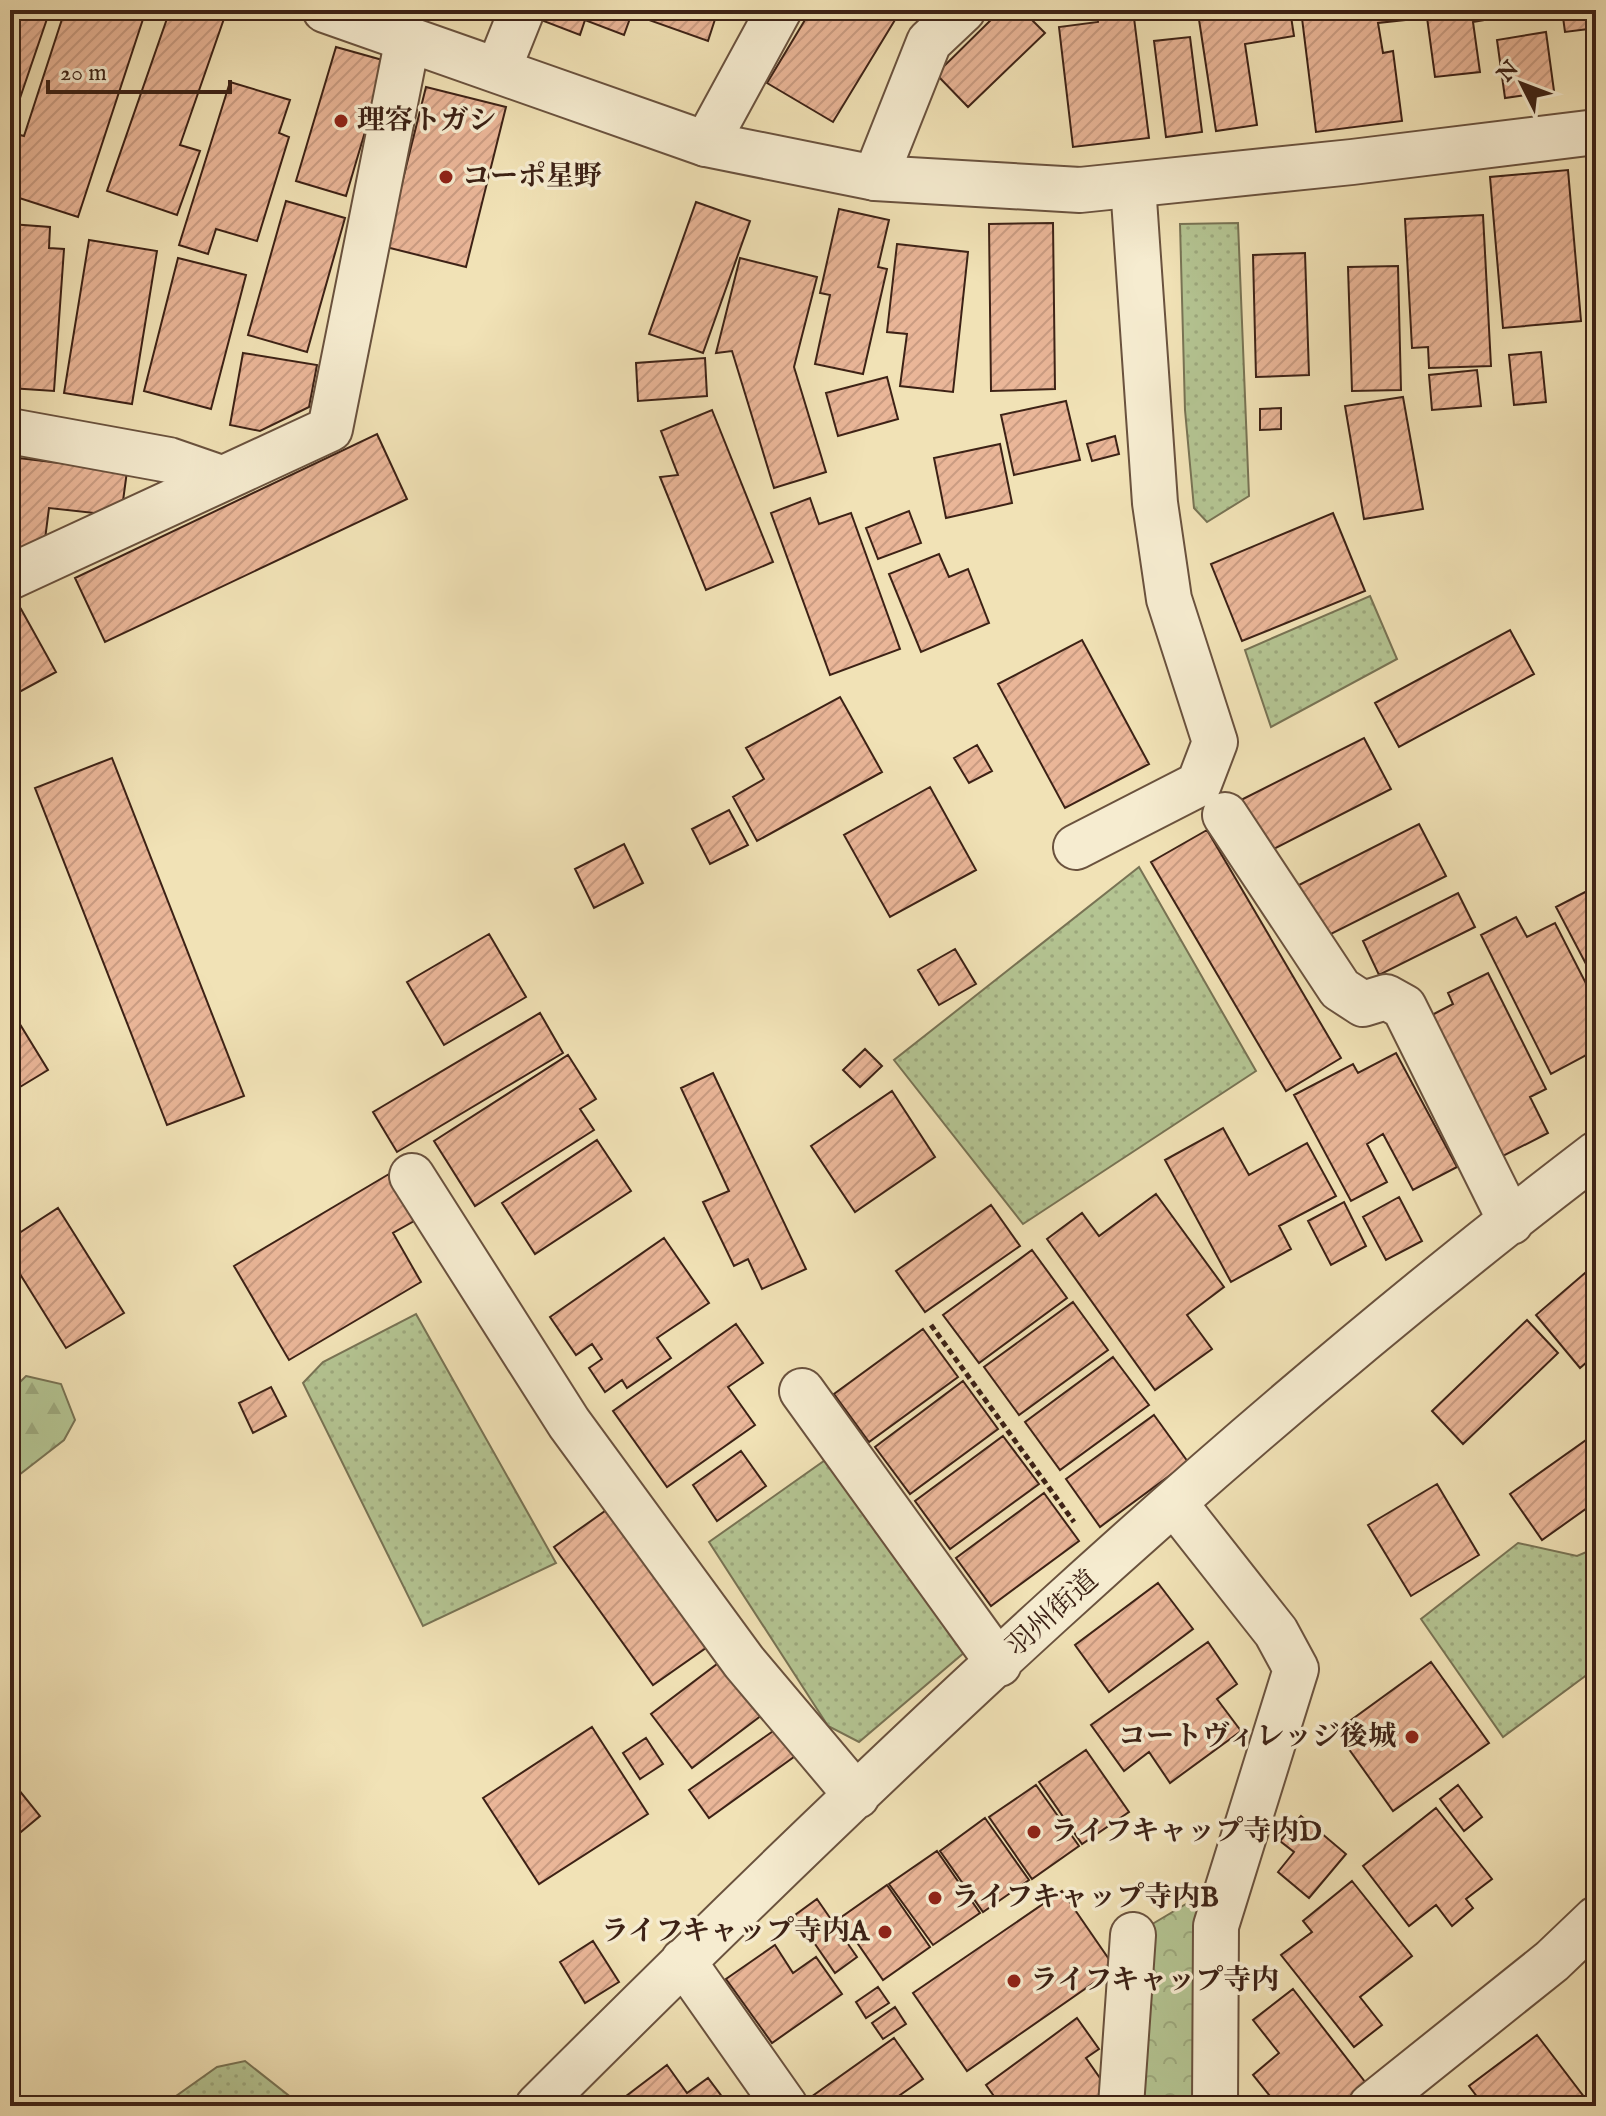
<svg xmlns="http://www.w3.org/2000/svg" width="1606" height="2116" font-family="'IM FELL English','Noto Serif JP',serif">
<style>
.grass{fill:url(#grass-dots);stroke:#787354;stroke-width:2}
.forest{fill:url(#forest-firs);stroke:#787354;stroke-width:2}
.park{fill:url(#park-crowns);stroke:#787354;stroke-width:2}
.building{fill:url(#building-hatch);stroke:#3d2216;stroke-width:2}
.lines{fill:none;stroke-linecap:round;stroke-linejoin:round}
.minor-casing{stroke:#6a523e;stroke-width:48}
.tertiary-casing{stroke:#6a523e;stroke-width:48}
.path{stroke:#3d2216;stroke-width:5;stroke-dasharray:6 4;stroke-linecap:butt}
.minor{stroke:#f6ecd0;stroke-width:44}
.tertiary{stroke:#f6ecd0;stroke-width:44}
.poi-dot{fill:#8f2418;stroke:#f6ecd0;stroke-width:3}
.labels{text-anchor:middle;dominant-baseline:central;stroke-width:7;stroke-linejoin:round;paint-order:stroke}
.poi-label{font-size:28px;font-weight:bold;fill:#3d2216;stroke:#f6ecd0;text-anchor:start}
.street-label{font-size:28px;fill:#3d2216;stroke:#f6ecd0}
</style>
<defs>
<pattern id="grass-dots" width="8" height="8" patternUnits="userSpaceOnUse" patternTransform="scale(2)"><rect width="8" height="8" fill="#b4c492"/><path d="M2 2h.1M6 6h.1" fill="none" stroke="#9ca87d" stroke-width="1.8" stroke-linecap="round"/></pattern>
<pattern id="forest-firs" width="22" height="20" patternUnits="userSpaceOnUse" patternTransform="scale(2)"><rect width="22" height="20" fill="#b4c492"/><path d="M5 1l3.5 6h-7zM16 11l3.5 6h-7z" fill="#9ca87d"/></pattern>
<pattern id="park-crowns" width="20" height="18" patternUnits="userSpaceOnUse" patternTransform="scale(2)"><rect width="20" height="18" fill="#b4c492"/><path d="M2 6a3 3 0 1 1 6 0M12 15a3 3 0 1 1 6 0" fill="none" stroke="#9ca87d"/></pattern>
<pattern id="building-hatch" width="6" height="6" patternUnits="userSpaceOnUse" patternTransform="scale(2)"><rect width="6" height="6" fill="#eab698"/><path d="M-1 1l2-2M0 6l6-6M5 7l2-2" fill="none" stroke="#ca9c82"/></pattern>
</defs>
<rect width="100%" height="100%" fill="#f1e2b6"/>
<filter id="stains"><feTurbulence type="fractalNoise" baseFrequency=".0025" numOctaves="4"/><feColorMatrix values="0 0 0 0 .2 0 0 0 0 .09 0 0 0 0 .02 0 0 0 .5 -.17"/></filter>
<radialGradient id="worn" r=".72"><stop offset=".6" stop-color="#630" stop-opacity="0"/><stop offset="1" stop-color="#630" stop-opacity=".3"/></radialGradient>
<!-- grass -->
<path class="grass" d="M1238 223 1249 496 1207 522 1194 508 1185 410 1180 224Z
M1370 596 1397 659 1271 727 1245 650Z
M1139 867 1256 1071 1023 1224 894 1060Z
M416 1314 556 1563 423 1626 303 1383 323 1362Z
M831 1456 966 1651 859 1742 828 1726 709 1542Z
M1518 1543 1577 1556 1596 1548V1668L1503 1737 1421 1619Z
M245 2061 302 2106H162L217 2067Z"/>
<!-- forest -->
<path class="forest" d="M26 1376 61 1384 75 1420 64 1440 10 1482V1392Z"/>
<!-- park -->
<path class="park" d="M1191 1901 1203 1914 1198 2106H1134L1149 1926Z"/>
<!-- building -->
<path class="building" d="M10 10H50L20 98 10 95Z
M65 10H146L78 217 10 195V139L12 133 24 136Z
M170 10H227L180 145 200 151 177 215 107 191Z
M545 10H633L624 35 585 20 580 35 541 20Z
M649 10H718L708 41 646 19Z
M811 10H901L833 122 767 83Z
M1001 10H1022L1045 33 968 107 936 74Z
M1097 10H1133L1149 138 1073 147 1059 27 1098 22Z
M1190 10H1290L1294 36 1245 44 1257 125 1216 131 1198 13 1191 14Z
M1301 10H1413L1414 19 1378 23 1383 53 1393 51 1402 121 1316 132Z
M1426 10H1484L1485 20 1473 22 1480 72 1435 77Z
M1562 10H1596V28L1565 32Z
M1546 32 1554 91 1505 98 1497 40Z
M1190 37 1202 132 1166 137 1154 41Z
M336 47 386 61 346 196 296 181Z
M230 82 290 100 279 133 289 137 257 241 216 229 208 254 179 245Z
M426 87 506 107 466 267 386 247Z
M1568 170 1581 321 1503 328 1490 177Z
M286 201 345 218 307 352 248 335Z
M696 202 750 221 703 353 649 334Z
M839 209 889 220 878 267 887 269 863 374 815 364 830 295 820 293Z
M1483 215 1491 366 1429 368 1428 347 1412 348 1405 219Z
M1053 223 1055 389 991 391 989 224Z
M10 224 50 227 49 248 64 249 54 391 10 388Z
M89 240 157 251 132 404 64 393Z
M897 244 968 252 953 392 900 386 907 334 887 332Z
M1305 253 1309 375 1256 377 1253 255Z
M178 258 246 275 211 409 144 391Z
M740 258 817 277 794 367 826 472 774 488 732 351 716 353Z
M1398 266 1401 390 1352 391 1348 267Z
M1541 352 1546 402 1514 405 1509 355Z
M243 353 317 365 309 407 260 431 230 425Z
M705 358 707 396 638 401 636 363Z
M1477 370 1481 406 1432 410 1429 375Z
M887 377 898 419 838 436 826 393Z
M1403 397 1423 509 1364 519 1345 406Z
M1066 401 1080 460 1014 475 1001 415Z
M1281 408V429L1260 430V409Z
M712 410 773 562 706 590 660 477 678 475 661 431Z
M377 434 407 499 105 642 75 578Z
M1115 436 1119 454 1092 461 1087 444Z
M1000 444 1012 503 946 518 934 458Z
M10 457 127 471 121 516 49 508 43 555 10 552Z
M810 498 819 524 851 513 900 649 830 675 771 513Z
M909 511 921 543 878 559 866 528Z
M1333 513 1365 591 1242 641 1211 564Z
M939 554 949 577 968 569 989 623 921 652 889 574Z
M21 609 56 672 10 697V616Z
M1510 630 1534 674 1399 747 1375 703Z
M1082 640 1149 764 1065 808 998 684Z
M840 697 882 772 757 841 733 797 764 779 746 748Z
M1364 738 1391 789 1268 852 1241 800Z
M977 745 992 771 969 783 954 758Z
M112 758 244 1096 167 1125 35 788Z
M930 787 976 870 890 917 844 835Z
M729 810 748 845 710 864 692 829Z
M1419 824 1446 876 1323 938 1297 886Z
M1207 830 1341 1058 1286 1091 1151 862Z
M624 844 643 883 594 908 575 869Z
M1595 887 1596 890V983L1556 907Z
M1458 893 1475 927 1379 975 1363 941Z
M1516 917 1527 937 1555 923 1596 1003V1050L1551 1074 1481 935Z
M489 934 526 997 444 1045 407 982Z
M955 949 976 984 939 1005 918 970Z
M1488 973 1546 1089 1530 1097 1548 1133 1501 1157 1430 1016 1453 1004 1448 993Z
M10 1008 48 1070 10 1093Z
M540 1013 563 1053 397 1152 373 1112Z
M865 1049 882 1066 860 1087 843 1070Z
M1396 1053 1457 1167 1413 1190 1383 1134 1367 1144 1387 1182 1351 1201 1294 1095 1353 1064 1358 1073Z
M568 1055 596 1099 580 1109 594 1130 475 1206 434 1141Z
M713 1073 806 1269 762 1289 748 1259 734 1266 703 1202 729 1191 681 1088Z
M892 1091 935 1157 855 1212 811 1146Z
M1223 1128 1249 1175 1307 1143 1336 1196 1279 1226 1291 1249 1231 1282 1165 1160Z
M597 1140 631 1191 535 1254 502 1203Z
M389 1174 416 1220 393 1233 421 1282 289 1360 234 1266Z
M1156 1194 1224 1287 1187 1315 1212 1349 1155 1390 1047 1239 1082 1213 1099 1236Z
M1399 1197 1422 1241 1386 1260 1363 1217Z
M1344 1202 1366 1246 1331 1265 1308 1221Z
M991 1205 1020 1246 925 1312 896 1271Z
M58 1208 124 1313 66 1348 10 1258V1239Z
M664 1238 709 1303 657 1338 671 1358 627 1388 622 1380 605 1392 589 1368 602 1359 592 1344 576 1355 550 1317Z
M1032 1250 1067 1298 979 1363 943 1315Z
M1592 1267 1596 1272V1354L1580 1368 1536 1315Z
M1073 1302 1108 1350 1019 1415 984 1367Z
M1527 1320 1558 1353 1463 1444 1432 1411Z
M736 1324 763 1363 728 1387 755 1425 667 1487 613 1411Z
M923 1329 958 1377 869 1442 834 1394Z
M1113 1357 1149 1405 1060 1470 1025 1422Z
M963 1381 998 1429 910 1494 875 1447Z
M271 1387 286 1416 253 1433 239 1403Z
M1154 1415 1188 1462 1100 1527 1066 1479Z
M1596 1433V1514L1590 1506 1542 1540 1510 1494Z
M1003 1436 1039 1484 950 1549 915 1501Z
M741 1451 766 1486 717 1521 693 1485Z
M1437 1484 1479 1555 1411 1596 1368 1525Z
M1044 1493 1079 1541 991 1606 956 1558Z
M615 1504 713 1643 653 1685 554 1547Z
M1158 1583 1193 1629 1109 1692 1075 1645Z
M1208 1642 1237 1684 1217 1699 1241 1731 1170 1783 1149 1752 1124 1771 1091 1725Z
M725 1658 766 1712 692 1768 651 1714Z
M1431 1662 1489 1743 1393 1811 1336 1731Z
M592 1727 648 1814 539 1884 483 1798Z
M779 1727 798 1754 709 1818 689 1790Z
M646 1738 663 1764 640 1779 623 1753Z
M1086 1750 1129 1812 1082 1844 1039 1782Z
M10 1779 40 1816 10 1841Z
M1036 1785 1079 1846 1032 1879 989 1817Z
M1458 1785 1482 1817 1464 1831 1440 1799Z
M1436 1808 1492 1879 1466 1899 1473 1908 1452 1926 1436 1905 1409 1926 1363 1866Z
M1301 1816 1346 1854 1309 1898 1278 1872 1294 1852 1280 1841Z
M985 1818 1029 1880 983 1912 940 1851Z
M937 1851 980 1913 933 1945 889 1884Z
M1352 1881 1412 1956 1360 1997 1382 2025 1354 2047 1281 1955 1312 1932 1303 1921Z
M887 1885 930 1947 883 1980 840 1918Z
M1062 1891 1115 1968 967 2071 913 1993Z
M817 1899 857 1957 835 1973 795 1915Z
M593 1941 619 1982 585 2003 560 1962Z
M775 1945 793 1973 816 1957 842 1994 772 2043 726 1979Z
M878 1987 889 2003 866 2018 856 2002Z
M1293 1989 1369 2087 1345 2106H1278L1253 2075 1279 2053 1253 2020Z
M895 2007 906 2024 883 2039 872 2023Z
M1077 2018 1099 2049 1086 2058 1109 2091 1088 2106H1001L986 2085Z
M1537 2035 1591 2106H1484L1469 2086Z
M894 2038 923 2079 893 2100 898 2106H817L811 2097Z
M667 2065 687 2093 708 2078 729 2106H613Z"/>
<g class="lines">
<!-- minor casing -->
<g class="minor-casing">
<path id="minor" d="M498 70 522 10
M706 144 779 10
M875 178 929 42 963 10
M10 431 169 460 221 478
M10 577 330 429 408 38
M1225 815 1340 989 1363 1004 1386 997 1404 1007 1511 1222
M1076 847 1199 784 1215 742 1169 599 1155 503 1133 185
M412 1176 569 1423 744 1662 857 1796
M802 1391 999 1664
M1175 1504 1276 1632 1296 1669 1216 1926 1215 2106
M683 1961 785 2106
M538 2106C873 1771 1219 1442 1596 1154
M1121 2106 1133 1935
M1371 2106 1552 1961 1596 1919"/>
</g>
<!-- tertiary casing -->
<g class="tertiary-casing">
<path id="tertiary" d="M325 10 706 144 875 178 1080 190 1352 162 1596 132"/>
</g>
<!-- path -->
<path class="path" d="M931 1325 1074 1522"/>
<!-- minor -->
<use href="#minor" class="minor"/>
<!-- tertiary -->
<use href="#tertiary" class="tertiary"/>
</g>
<!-- markers -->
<g class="poi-dot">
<circle cx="341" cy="121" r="8"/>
<circle cx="446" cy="177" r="8"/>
<circle cx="1412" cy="1737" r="8"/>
<circle cx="1034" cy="1832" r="8"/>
<circle cx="935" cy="1898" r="8"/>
<circle cx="885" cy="1932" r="8"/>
<circle cx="1014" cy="1981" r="8"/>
</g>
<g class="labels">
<!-- poi labels -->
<g class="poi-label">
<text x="357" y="121">理容トガシ</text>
<text x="462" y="177">コーポ星野</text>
<text x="1396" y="1737" text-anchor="end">コートヴィレッジ後城</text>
<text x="1050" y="1832">ライフキャップ寺内D</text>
<text x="951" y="1898">ライフキャップ寺内B</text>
<text x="869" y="1932" text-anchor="end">ライフキャップ寺内A</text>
<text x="1030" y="1981">ライフキャップ寺内</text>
</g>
<!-- street labels -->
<g class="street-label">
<text transform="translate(1053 1614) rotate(-42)">羽州街道</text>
</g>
</g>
<!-- margin -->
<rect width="1606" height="2116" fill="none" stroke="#f1e2b6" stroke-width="40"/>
<rect x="12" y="12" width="1582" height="2092" fill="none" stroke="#3d2216" stroke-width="4"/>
<rect x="20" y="20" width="1566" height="2076" fill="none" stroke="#3d2216" stroke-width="2"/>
<!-- north arrow -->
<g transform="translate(1522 84) rotate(312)" stroke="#f6ecd0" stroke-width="6" paint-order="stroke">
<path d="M0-6L14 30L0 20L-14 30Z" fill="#3d2216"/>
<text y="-12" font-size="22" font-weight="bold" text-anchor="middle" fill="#3d2216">N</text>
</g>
<!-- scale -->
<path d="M48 80v12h182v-12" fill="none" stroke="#3d2216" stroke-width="4"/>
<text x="60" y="80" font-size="24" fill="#3d2216" stroke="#f6ecd0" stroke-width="6" paint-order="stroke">20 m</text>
<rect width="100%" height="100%" filter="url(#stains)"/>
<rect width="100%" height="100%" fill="url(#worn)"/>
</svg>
